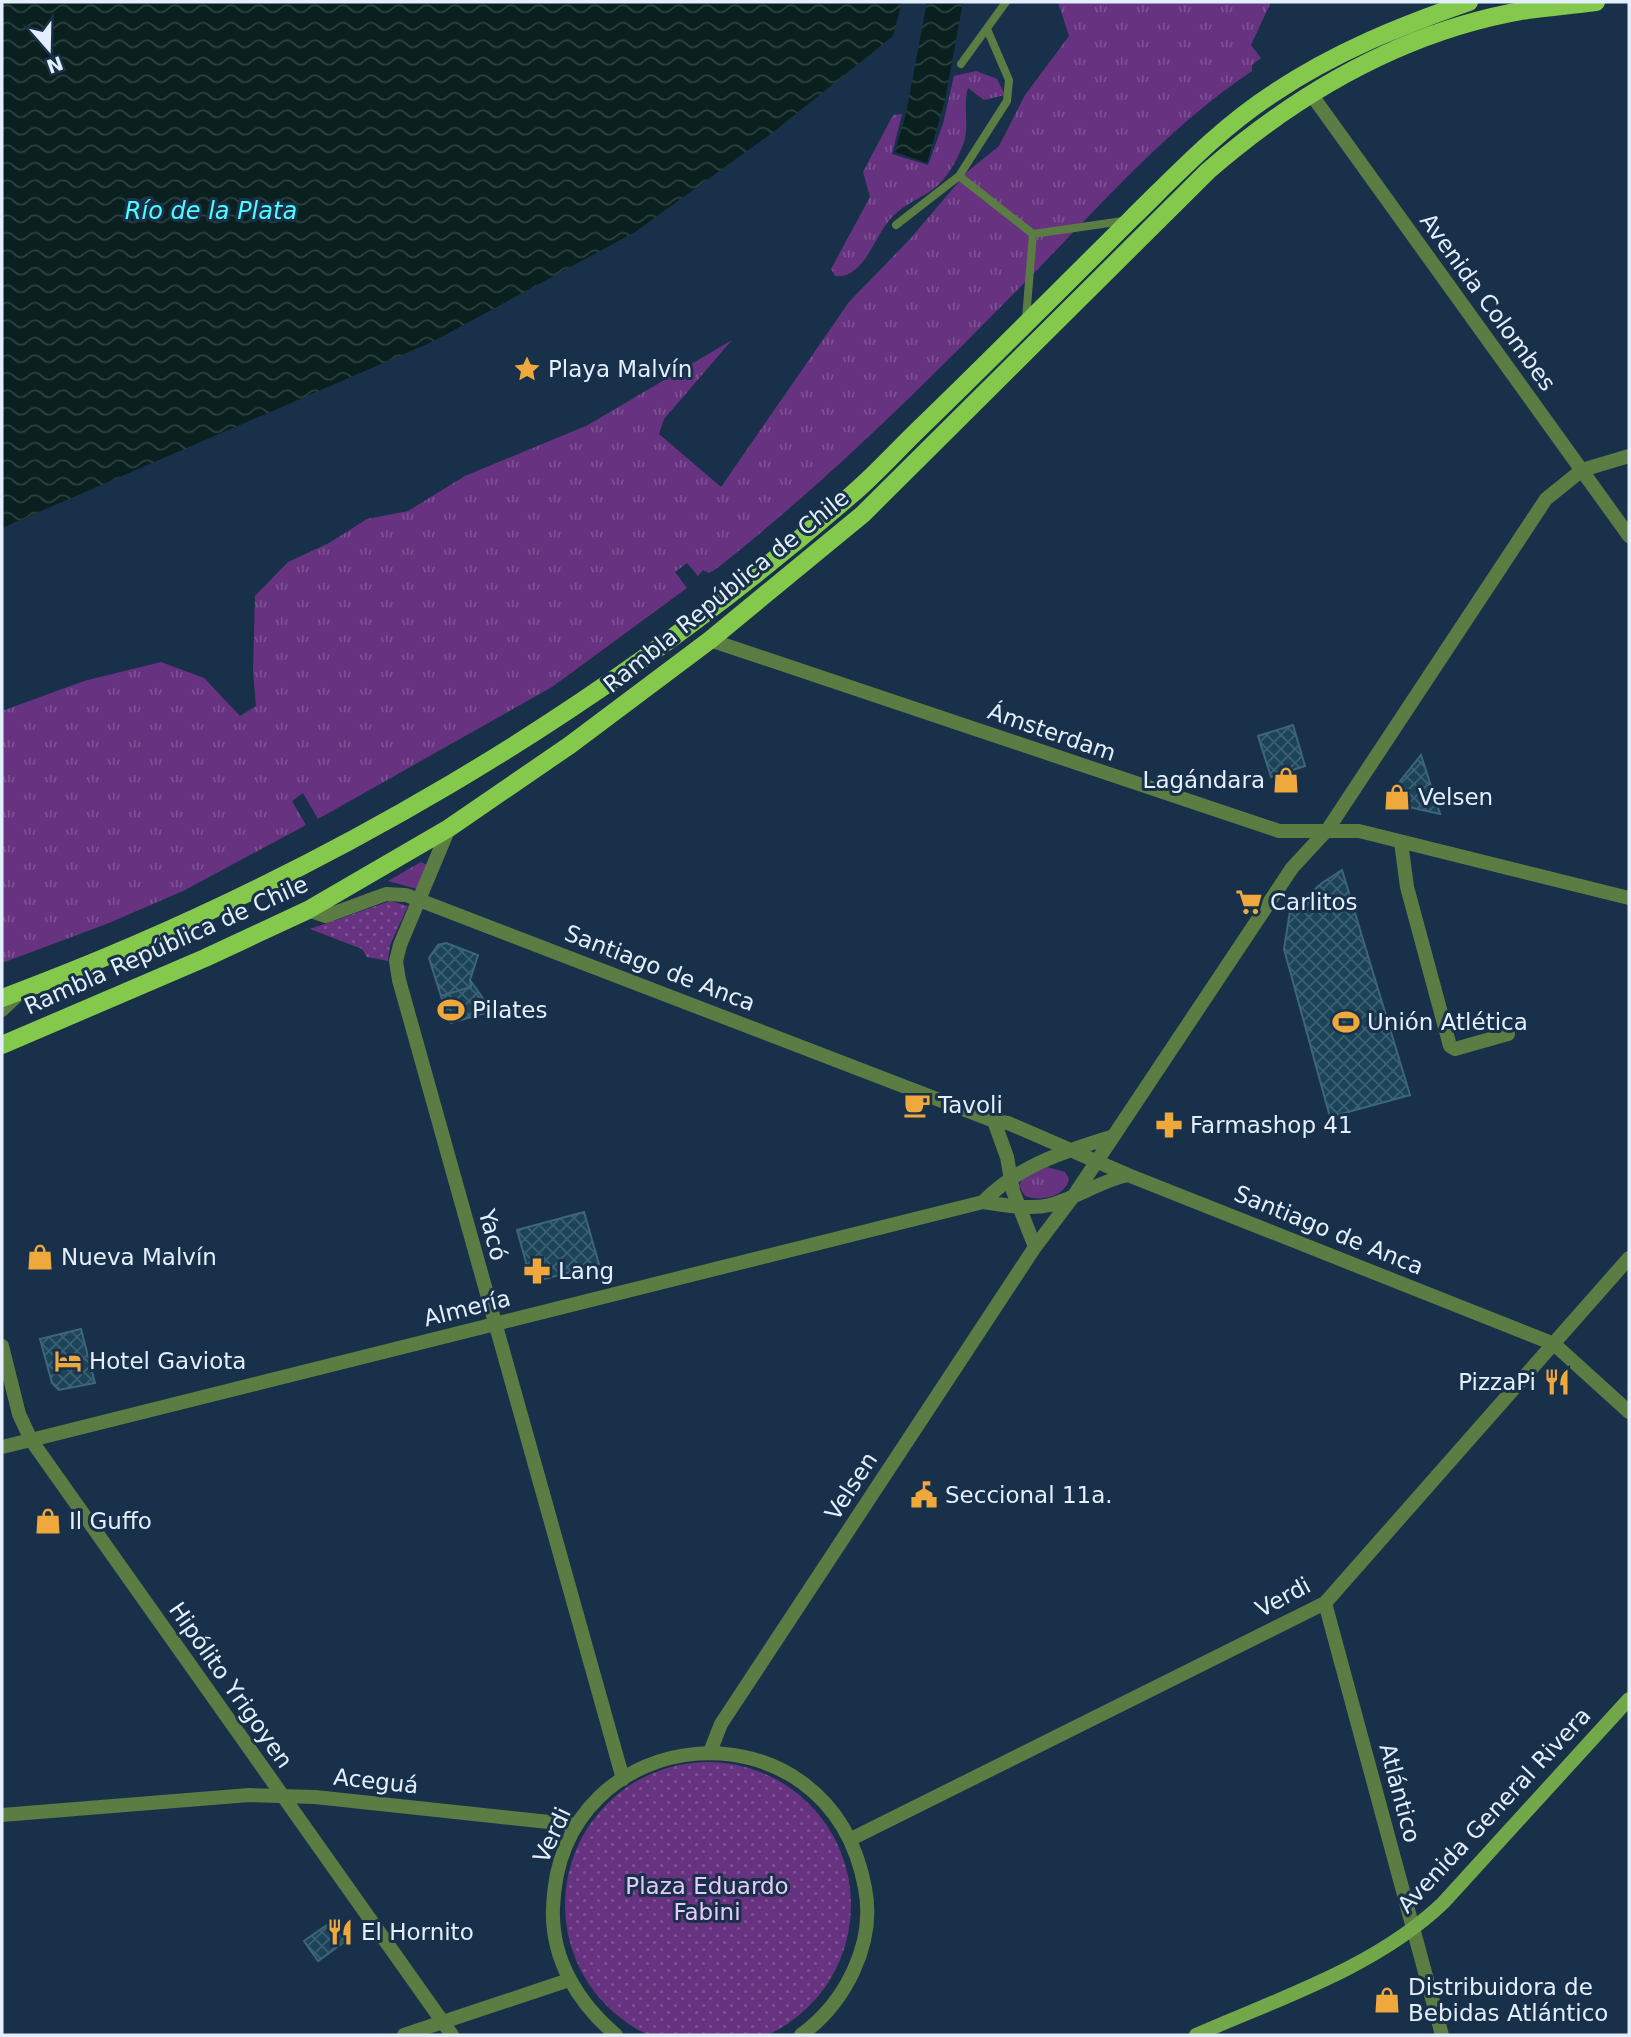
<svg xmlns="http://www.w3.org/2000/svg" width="1631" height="2037" font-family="'DejaVu Sans',sans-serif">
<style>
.grass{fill:url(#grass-tufts)}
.park{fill:url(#park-dots)}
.water{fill:url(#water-waves)}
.building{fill:url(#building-cross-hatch);stroke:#3d657b;stroke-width:2}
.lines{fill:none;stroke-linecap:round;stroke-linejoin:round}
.service{stroke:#5b7c43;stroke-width:8}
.minor{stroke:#5b7c43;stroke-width:14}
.tertiary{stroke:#5b7c43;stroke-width:14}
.secondary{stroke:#72a84a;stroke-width:14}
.primary{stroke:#84c94c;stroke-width:18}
.labels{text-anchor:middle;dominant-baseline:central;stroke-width:6;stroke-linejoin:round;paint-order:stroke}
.street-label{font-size:23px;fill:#e3effd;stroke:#19304a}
.poi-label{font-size:23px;fill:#e3effd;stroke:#19304a;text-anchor:start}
.park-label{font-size:23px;fill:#e8caf8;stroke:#19304a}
.water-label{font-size:24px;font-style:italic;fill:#4dfefb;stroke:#19304a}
</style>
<defs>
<pattern id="grass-tufts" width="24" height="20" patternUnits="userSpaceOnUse" patternTransform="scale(1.75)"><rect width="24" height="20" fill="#673380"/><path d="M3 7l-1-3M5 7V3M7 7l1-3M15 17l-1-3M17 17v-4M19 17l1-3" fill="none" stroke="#7d5193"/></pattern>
<pattern id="park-dots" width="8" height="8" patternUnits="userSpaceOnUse" patternTransform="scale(1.75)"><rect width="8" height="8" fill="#673380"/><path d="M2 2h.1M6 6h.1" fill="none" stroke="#7d5193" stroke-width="1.8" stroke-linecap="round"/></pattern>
<pattern id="water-waves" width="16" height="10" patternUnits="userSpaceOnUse" patternTransform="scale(1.75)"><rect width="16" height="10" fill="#09201f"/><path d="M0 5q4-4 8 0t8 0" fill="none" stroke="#2d4140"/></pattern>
<pattern id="building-cross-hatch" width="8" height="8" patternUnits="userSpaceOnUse" patternTransform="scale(1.75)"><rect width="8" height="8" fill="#1c4459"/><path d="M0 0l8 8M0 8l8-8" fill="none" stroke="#3d5f72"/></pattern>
</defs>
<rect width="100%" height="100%" fill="#19304a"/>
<!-- grass -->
<path class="grass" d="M1058 2H1271L1251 45 1261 58 1252 65V71C1167 128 1102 204 1031 276 930 379 829 480 716 569L709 573 703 570 698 576 687 563 675 572 687 588 552 687 318 819 303 793 292 801 306 825 185 890 109 923 2 963V711L84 681 161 662 204 678 240 716 256 706 253 671 255 596 288 562 329 543 367 519 408 511 465 476 588 425 732 340 664 419 659 434 721 487 849 302 910 239 967 172 999 146 1025 95 1069 36Z
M976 71 997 79 1005 95 984 100 968 88C962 106 971 128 962 147 957 160 947 178 936 187 919 200 902 204 888 222 873 240 863 279 835 276L831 269 870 197 863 172 893 115 902 114 892 154 928 165 943 124 954 76Z
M421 862 427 865 417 889 388 881Z
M1047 1167 1065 1172 1069 1179C1065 1197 1040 1202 1025 1196L1019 1186 1022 1179Z"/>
<!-- park -->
<path class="park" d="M390 901 408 906 390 945 388 961 367 957 362 949 310 929Z
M565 1905a143 143 0 1 1 286 0a143 143 0 1 1-286 0Z"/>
<!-- water -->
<path class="water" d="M2 2H902L893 36 772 133 635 232 434 341 2 528Z
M927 2H963L945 100 927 163 895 152 906 114Z"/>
<!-- building -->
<path class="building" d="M1293 725 1305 766 1271 777 1258 736Z
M1421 755 1440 814 1400 805 1394 799 1393 790Z
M1342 870 1410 1095 1330 1117 1284 949 1290 911 1322 883Z
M446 943 478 955 470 980 471 987 441 996 429 958 438 945Z
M470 980 492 1011 451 1023 447 1020 441 996 471 987Z
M584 1212 599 1264 545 1279 529 1273 517 1230Z
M81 1329 95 1383 59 1390 52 1383 40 1339Z
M337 1918 351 1937 318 1961 304 1941Z"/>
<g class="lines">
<!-- service -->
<path class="service" d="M987 29 1009 80 1007 101 959 176 1033 234 1123 221
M961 64 1006 2
M896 225 959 176
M1026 318 1033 234"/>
<!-- minor -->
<path class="minor" d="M1311 94 1629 536
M710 640 1279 831H1359L1629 898
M449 828 400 945 396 961 399 980 623 1779
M1401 842 1407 887 1450 1046 1455 1049 1508 1034
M308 910 326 916 386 894 406 895 994 1121 1008 1123 1128 1175 1554 1344 1629 1412
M994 1121 1007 1157 1013 1191 1035 1247
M983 1202C1019 1165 1063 1152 1111 1137
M31 1440 983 1202C1004 1205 1029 1210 1050 1205 1077 1198 1100 1181 1128 1175
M1325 1603 1442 2035
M710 1752 721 1724 1035 1247 1075 1194 1292 868 1328 829 1546 499 1582 470 1629 456
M2 1815 249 1795 315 1797 577 1825
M851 1839 1325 1603 1629 1258
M404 2035 569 1980
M616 2035C578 2003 551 1959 553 1908 559 1717 829 1694 865 1888 876 1944 845 2003 801 2035"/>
<!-- tertiary -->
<path class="tertiary" d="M2 1010 20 993
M2 1346 19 1414 31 1440 452 2035
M2 1447 31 1440"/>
<!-- secondary -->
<path class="secondary" d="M1196 2035C1280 1998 1376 1967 1443 1903L1629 1699"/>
<!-- primary -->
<path class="primary" d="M2 998C312 883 600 713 850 496 875 475 897 450 921 427 992 358 1062 288 1132 218 1177 174 1221 127 1274 93 1335 52 1400 26 1469 2
M2 1045 205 958 308 910 449 828 570 745 710 640 863 514 1208 171C1299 92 1407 30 1527 10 1550 7 1573 5 1596 2"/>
</g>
<!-- icons -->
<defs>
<g id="sight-bare" transform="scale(2.1)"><path d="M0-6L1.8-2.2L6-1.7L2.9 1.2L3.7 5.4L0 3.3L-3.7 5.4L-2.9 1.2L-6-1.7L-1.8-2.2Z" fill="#eea83c" stroke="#19304a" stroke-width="2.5" paint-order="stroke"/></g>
<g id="shop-bare" transform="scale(2.1)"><path d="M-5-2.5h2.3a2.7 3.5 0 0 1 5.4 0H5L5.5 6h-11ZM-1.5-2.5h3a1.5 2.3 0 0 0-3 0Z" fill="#eea83c" stroke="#19304a" stroke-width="2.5" paint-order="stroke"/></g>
<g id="supermarket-bare" transform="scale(2.1)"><path d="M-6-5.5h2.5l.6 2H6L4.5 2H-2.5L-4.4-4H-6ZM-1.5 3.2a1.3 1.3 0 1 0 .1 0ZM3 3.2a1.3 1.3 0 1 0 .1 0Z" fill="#eea83c" stroke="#19304a" stroke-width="2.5" paint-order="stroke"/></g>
<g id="stadium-bare" transform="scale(2.1)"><path d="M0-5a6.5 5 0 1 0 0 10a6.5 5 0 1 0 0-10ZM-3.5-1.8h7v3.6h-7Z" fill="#eea83c" stroke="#19304a" stroke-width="2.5" paint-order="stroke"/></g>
<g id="cafe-bare" transform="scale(2.1)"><path d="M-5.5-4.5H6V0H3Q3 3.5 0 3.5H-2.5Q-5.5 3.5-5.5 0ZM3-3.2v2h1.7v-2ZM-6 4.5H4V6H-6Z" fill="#eea83c" stroke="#19304a" stroke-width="2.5" paint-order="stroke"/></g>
<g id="pharmacy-bare" transform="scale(2.1)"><path d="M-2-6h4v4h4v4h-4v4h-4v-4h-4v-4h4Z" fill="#eea83c" stroke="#19304a" stroke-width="2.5" paint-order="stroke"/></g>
<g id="hotel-bare" transform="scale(2.1)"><path d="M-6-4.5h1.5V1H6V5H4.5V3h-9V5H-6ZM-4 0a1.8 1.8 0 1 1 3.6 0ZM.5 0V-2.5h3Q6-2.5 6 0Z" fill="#eea83c" stroke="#19304a" stroke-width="2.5" paint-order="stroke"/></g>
<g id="restaurant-bare" transform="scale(2.1)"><path d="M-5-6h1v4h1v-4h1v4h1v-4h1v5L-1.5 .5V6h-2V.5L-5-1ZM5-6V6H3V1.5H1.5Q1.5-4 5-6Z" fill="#eea83c" stroke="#19304a" stroke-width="2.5" paint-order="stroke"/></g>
<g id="civic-bare" transform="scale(2.1)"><path d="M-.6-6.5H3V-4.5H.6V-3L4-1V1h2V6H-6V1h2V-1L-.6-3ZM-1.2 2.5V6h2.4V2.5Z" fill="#eea83c" stroke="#19304a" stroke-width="2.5" paint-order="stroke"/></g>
</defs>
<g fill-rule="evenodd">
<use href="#sight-bare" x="527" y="369"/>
<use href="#shop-bare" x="1286" y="780"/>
<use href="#shop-bare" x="1397" y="797"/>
<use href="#supermarket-bare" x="1249" y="902"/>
<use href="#stadium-bare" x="451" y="1010"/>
<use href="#stadium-bare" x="1346" y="1022"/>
<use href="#cafe-bare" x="917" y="1105"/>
<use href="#pharmacy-bare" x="1169" y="1125"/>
<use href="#shop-bare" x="40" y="1257"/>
<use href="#pharmacy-bare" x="537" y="1271"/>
<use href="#hotel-bare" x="68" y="1361"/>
<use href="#restaurant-bare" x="1557" y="1382"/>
<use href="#civic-bare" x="924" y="1495"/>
<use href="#shop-bare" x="48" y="1521"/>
<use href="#restaurant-bare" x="340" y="1932"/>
<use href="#shop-bare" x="1387" y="2000"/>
</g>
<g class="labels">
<!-- street labels -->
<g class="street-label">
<text transform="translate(1488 302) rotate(54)">Avenida Colombes</text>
<text transform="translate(726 591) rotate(-39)">Rambla República de Chile</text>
<text transform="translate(1052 732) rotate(19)">Ámsterdam</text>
<text transform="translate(166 945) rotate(-24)">Rambla República de Chile</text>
<text transform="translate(660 968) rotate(21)">Santiago de Anca</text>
<text transform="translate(1329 1230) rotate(22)">Santiago de Anca</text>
<text transform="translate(493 1235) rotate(75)">Yacó</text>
<text transform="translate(467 1308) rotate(-14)">Almería</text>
<text transform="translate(851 1486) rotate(-57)">Velsen</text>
<text transform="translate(1283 1597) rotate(-28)">Verdi</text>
<text transform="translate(231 1685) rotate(55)">Hipólito Yrigoyen</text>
<text transform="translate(376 1781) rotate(6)">Aceguá</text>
<text transform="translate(1400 1793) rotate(75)">Atlántico</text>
<text transform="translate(1494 1810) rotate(-47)">Avenida General Rivera</text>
<text transform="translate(552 1835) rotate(-65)">Verdi</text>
</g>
<!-- poi labels -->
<g class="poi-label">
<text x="548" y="369">Playa Malvín</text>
<text x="1265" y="780" text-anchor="end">Lagándara</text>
<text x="1418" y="797">Velsen</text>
<text x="1270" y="902">Carlitos</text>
<text x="472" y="1010">Pilates</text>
<text x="1367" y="1022">Unión Atlética</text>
<text x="938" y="1105">Tavoli</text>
<text x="1190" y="1125">Farmashop 41</text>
<text x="61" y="1257">Nueva Malvín</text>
<text x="558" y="1271">Lang</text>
<text x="89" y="1361">Hotel Gaviota</text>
<text x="1536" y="1382" text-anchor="end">PizzaPi</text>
<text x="945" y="1495">Seccional 11a.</text>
<text x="69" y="1521">Il Guffo</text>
<text x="361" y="1932">El Hornito</text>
<text x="1408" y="1987">Distribuidora de<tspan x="1408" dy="26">Bebidas Atlántico</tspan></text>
</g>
<!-- park labels -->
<g class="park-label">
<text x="707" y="1886">Plaza Eduardo<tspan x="707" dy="26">Fabini</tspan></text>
</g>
<!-- water labels -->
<g class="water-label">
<text x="211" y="211">Río de la Plata</text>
</g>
</g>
<!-- border -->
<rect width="1631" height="2037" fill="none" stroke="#e3effd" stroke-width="7"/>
<!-- north arrow -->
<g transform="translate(49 49) rotate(160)" stroke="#19304a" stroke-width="5" paint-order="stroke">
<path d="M0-5L12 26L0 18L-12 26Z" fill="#e3effd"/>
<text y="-10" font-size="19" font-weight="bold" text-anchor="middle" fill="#e3effd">N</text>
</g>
</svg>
